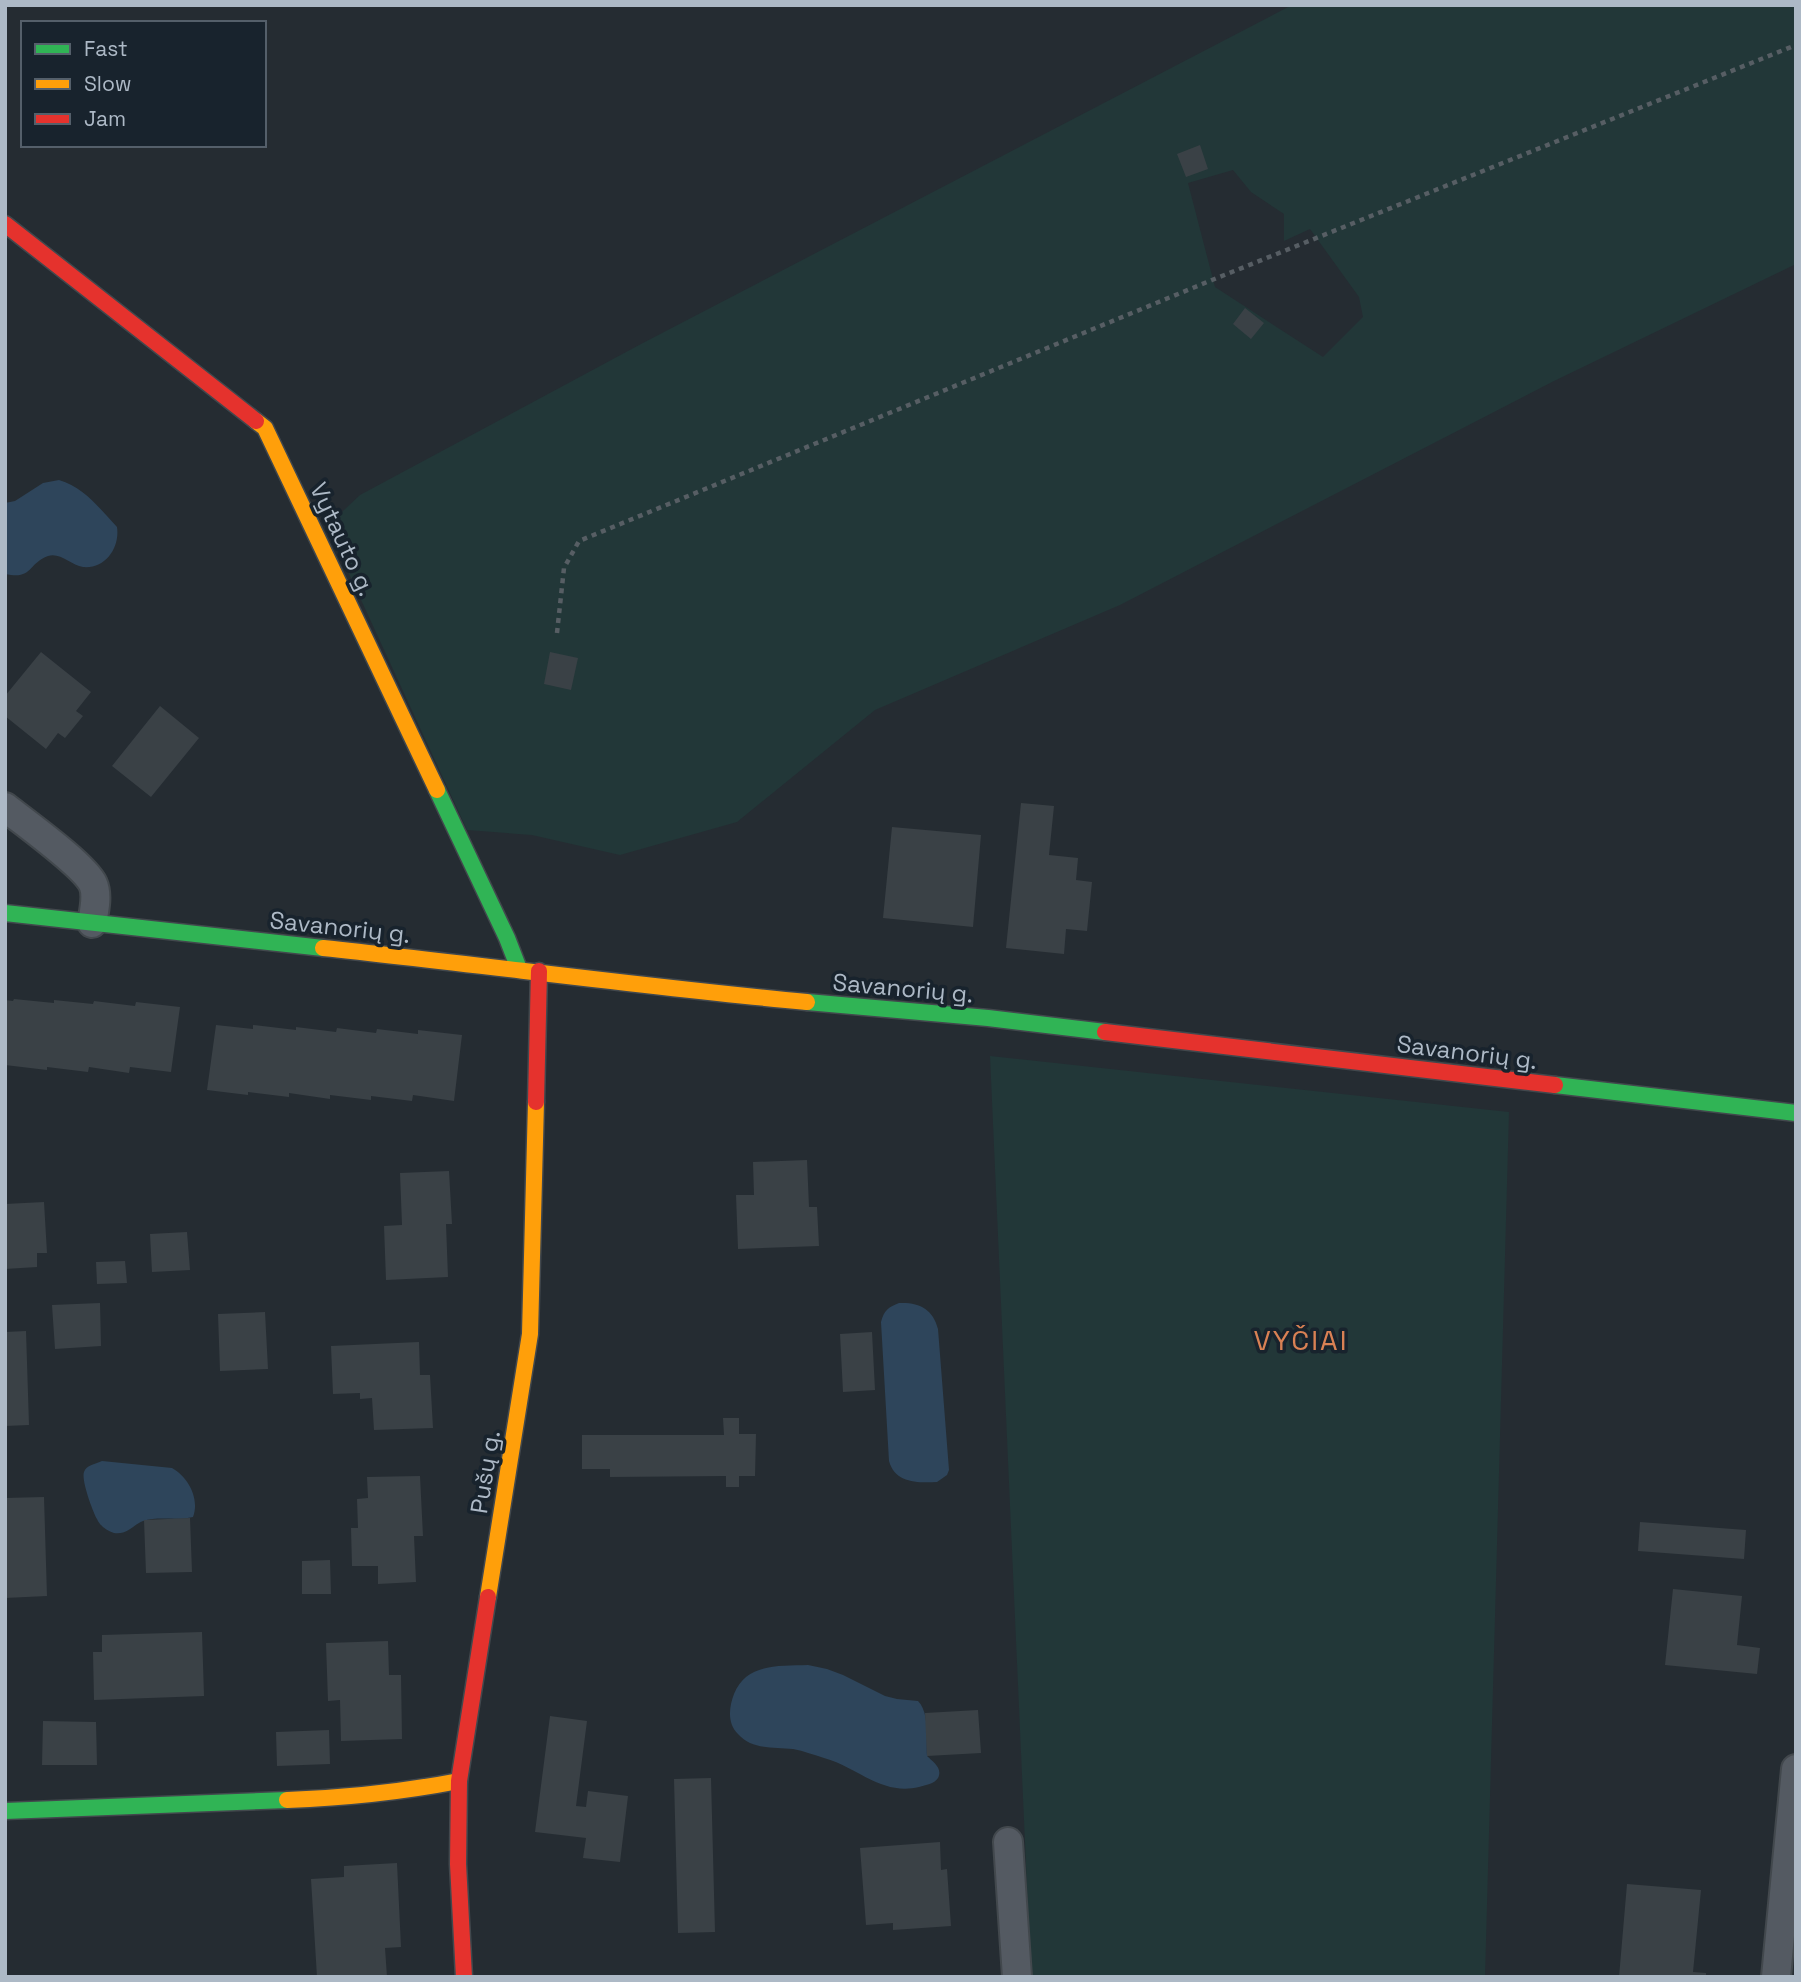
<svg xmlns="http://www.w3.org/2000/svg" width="1801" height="1982" font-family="'Space Grotesk',sans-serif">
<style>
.green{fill:#223738;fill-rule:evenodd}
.water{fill:#2e455b}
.building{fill:#3a4146}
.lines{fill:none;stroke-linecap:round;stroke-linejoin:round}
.street-casing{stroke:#42484d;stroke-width:32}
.fast-casing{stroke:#42484d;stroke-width:19}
.slow-casing{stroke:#42484d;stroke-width:19}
.jam-casing{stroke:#42484d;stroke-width:19}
.path{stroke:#575e64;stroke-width:4.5;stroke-dasharray:5 5;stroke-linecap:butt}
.street{stroke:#545a62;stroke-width:28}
.fast{stroke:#30b455;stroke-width:16}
.slow{stroke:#ff9f0a;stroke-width:16}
.jam{stroke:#e5322d;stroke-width:16}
.labels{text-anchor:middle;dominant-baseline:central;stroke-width:7;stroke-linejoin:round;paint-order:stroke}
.street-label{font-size:24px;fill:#adb9c6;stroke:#18232d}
.quarter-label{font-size:28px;letter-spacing:2px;fill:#d98154;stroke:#18232d}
</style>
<rect width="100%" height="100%" fill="#252c32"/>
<!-- green -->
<path class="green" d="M1292 5H1796V264L1552 382 1120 605 875 710 737 822 620 855 532 835 467 830 327 526 360 495 641 344ZM1233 170 1251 192 1284 214V241L1310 229 1359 297 1363 317 1323 357 1215 287 1188 183Z
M990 1056 1509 1112 1485 1977H1031Z"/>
<!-- water -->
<path class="water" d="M59 480C84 487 100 509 117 527 120 547 106 569 83 567 71 565 60 552 48 556 27 564 33 580 5 574V503L15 501 43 483Z
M899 1303C919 1302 933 1309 938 1329L949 1470 947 1475 937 1482C917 1483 895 1483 889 1461L881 1322C884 1310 889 1307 899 1303Z
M102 1461 172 1468C188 1477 200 1498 193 1517 178 1521 157 1516 143 1521 133 1525 127 1535 114 1533 107 1531 100 1526 97 1519 93 1512 81 1480 84 1472 86 1465 96 1464 102 1461Z
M808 1665 827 1669 843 1675 885 1696 897 1699 918 1701C930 1713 926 1740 927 1756 933 1762 943 1768 938 1778 934 1784 926 1785 919 1787 882 1796 857 1767 824 1758 814 1755 804 1751 793 1749 774 1747 752 1750 738 1734 727 1723 729 1707 734 1694 746 1663 779 1666 808 1665Z"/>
<!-- building -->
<path class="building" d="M1200 145 1208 169 1186 177 1177 154Z
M1245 308 1264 323 1251 339 1233 324Z
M41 652 91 692 76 711 83 716 65 738 58 733 46 749 5 716V696Z
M550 652 578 658 571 690 544 684Z
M160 706 199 738 151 797 112 766Z
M1021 803 1054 806 1049 855 1078 858 1076 880 1092 882 1087 931 1066 929 1064 954 1006 948Z
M892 827 981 835 973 927 883 918Z
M14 999 54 1003V1000L93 1004 94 1001 135 1006 136 1002 180 1007 171 1072 130 1067 129 1073 89 1067 88 1072 47 1067V1070L5 1065V1000L13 1001Z
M216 1025 253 1029V1025L296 1030V1027L336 1032 337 1028 376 1033 377 1029 418 1034V1030L462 1035 454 1101 413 1095 412 1101 371 1096V1100L330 1095V1099L289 1093V1097L248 1092V1095L207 1090Z
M807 1160 809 1207H817L819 1246 738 1249 736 1195H754L753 1162Z
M449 1171 452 1224H446L448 1277 386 1280 384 1226 402 1225 400 1173Z
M44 1202 47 1253H37V1267L5 1269V1204Z
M187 1232 190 1270 152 1272 150 1234Z
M125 1261 127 1283 97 1284 96 1262Z
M100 1303 101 1346 55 1349 52 1305Z
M265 1312 268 1369 220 1371 218 1314Z
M26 1331 29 1425 5 1426V1332Z
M872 1332 875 1390 843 1392 840 1334Z
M419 1342 420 1375H430L433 1428 374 1430 372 1398 360 1399V1393L333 1394 331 1346Z
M723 1418H739V1434H756L755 1476H739V1487H726V1476L610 1477V1469H582V1435H724Z
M420 1476 423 1536H414L416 1582 378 1584V1566H352L351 1528H358L357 1499 368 1498 367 1477Z
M44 1497 47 1596 5 1598V1498Z
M190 1518 192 1572 146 1573 144 1520Z
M1640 1522 1746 1530 1744 1559 1638 1551Z
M330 1560 331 1594H302V1561Z
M1673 1589 1742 1596 1737 1645 1760 1648 1757 1674 1665 1665Z
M202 1632 204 1696 94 1700 93 1652H102V1635Z
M388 1641 389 1675H401L402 1739 341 1741 340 1700 328 1701 326 1643Z
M978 1710 981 1753 927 1756 925 1713Z
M550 1716 587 1721 576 1806 586 1807 588 1791 628 1796 620 1862 583 1858 586 1838 535 1832Z
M43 1721 96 1722 97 1765H42Z
M329 1730 330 1764 277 1766 276 1732Z
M711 1778 715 1932 678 1933 674 1779Z
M940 1842 941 1870 947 1869 951 1926 893 1930V1923L866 1925 860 1848Z
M397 1863 401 1947 385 1948 387 1977H317L311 1879 344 1877V1866Z
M1627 1884 1701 1890 1693 1972 1706 1973V1977H1619Z"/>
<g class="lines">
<!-- street casing -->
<g class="street-casing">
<path id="street" d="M5 807C25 823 84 865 93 884 98 895 94 912 92 923
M1008 1842 1017 1977
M1776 1977 1796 1769"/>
</g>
<!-- fast casing -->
<g class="fast-casing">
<path id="fast" d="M437 790 507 938 519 969
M5 913 323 948
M807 1002 988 1018 1105 1032
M1555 1085 1796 1113
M5 1811 287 1800"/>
</g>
<!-- slow casing -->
<g class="slow-casing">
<path id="slow" d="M256 421 265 428 437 790
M323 948C484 965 645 987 807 1002
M488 1597 530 1334 536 1102
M287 1800C345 1798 402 1792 459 1781"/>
</g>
<!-- jam casing -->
<g class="jam-casing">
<path id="jam" d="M5 224 256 421
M1105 1032 1555 1085
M536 1102 539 971
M464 1977 458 1864 459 1781 488 1597"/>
</g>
<!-- path -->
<path class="path" d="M557 633 564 568 579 541 1212 280 1796 45"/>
<!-- street -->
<use href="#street" class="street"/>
<!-- fast -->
<use href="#fast" class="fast"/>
<!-- slow -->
<use href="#slow" class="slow"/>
<!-- jam -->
<use href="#jam" class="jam"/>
</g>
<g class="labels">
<!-- street labels -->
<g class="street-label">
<text transform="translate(343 539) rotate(65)">Vytauto g.</text>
<text transform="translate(340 927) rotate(6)">Savanorių g.</text>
<text transform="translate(903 988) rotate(5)">Savanorių g.</text>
<text transform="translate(1467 1052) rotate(7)">Savanorių g.</text>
<text transform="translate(485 1472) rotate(-81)">Pušų g.</text>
</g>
<!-- quarter labels -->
<g class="quarter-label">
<text x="1301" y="1340">VYČIAI</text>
</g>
</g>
<!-- border -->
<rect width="1801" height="1982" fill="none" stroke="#adb9c6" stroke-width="14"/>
<!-- legend -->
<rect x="21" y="21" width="245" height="126" fill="#18232d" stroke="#545f6a" stroke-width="2"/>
<rect x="35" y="44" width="35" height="10" fill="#30b455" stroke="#545f6a" stroke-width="2"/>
<text x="84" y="56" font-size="21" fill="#adb9c6">Fast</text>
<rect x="35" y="79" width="35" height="10" fill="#ff9f0a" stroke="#545f6a" stroke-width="2"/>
<text x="84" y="91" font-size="21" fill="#adb9c6">Slow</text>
<rect x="35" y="114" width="35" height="10" fill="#e5322d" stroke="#545f6a" stroke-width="2"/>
<text x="84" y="126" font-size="21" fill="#adb9c6">Jam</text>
</svg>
